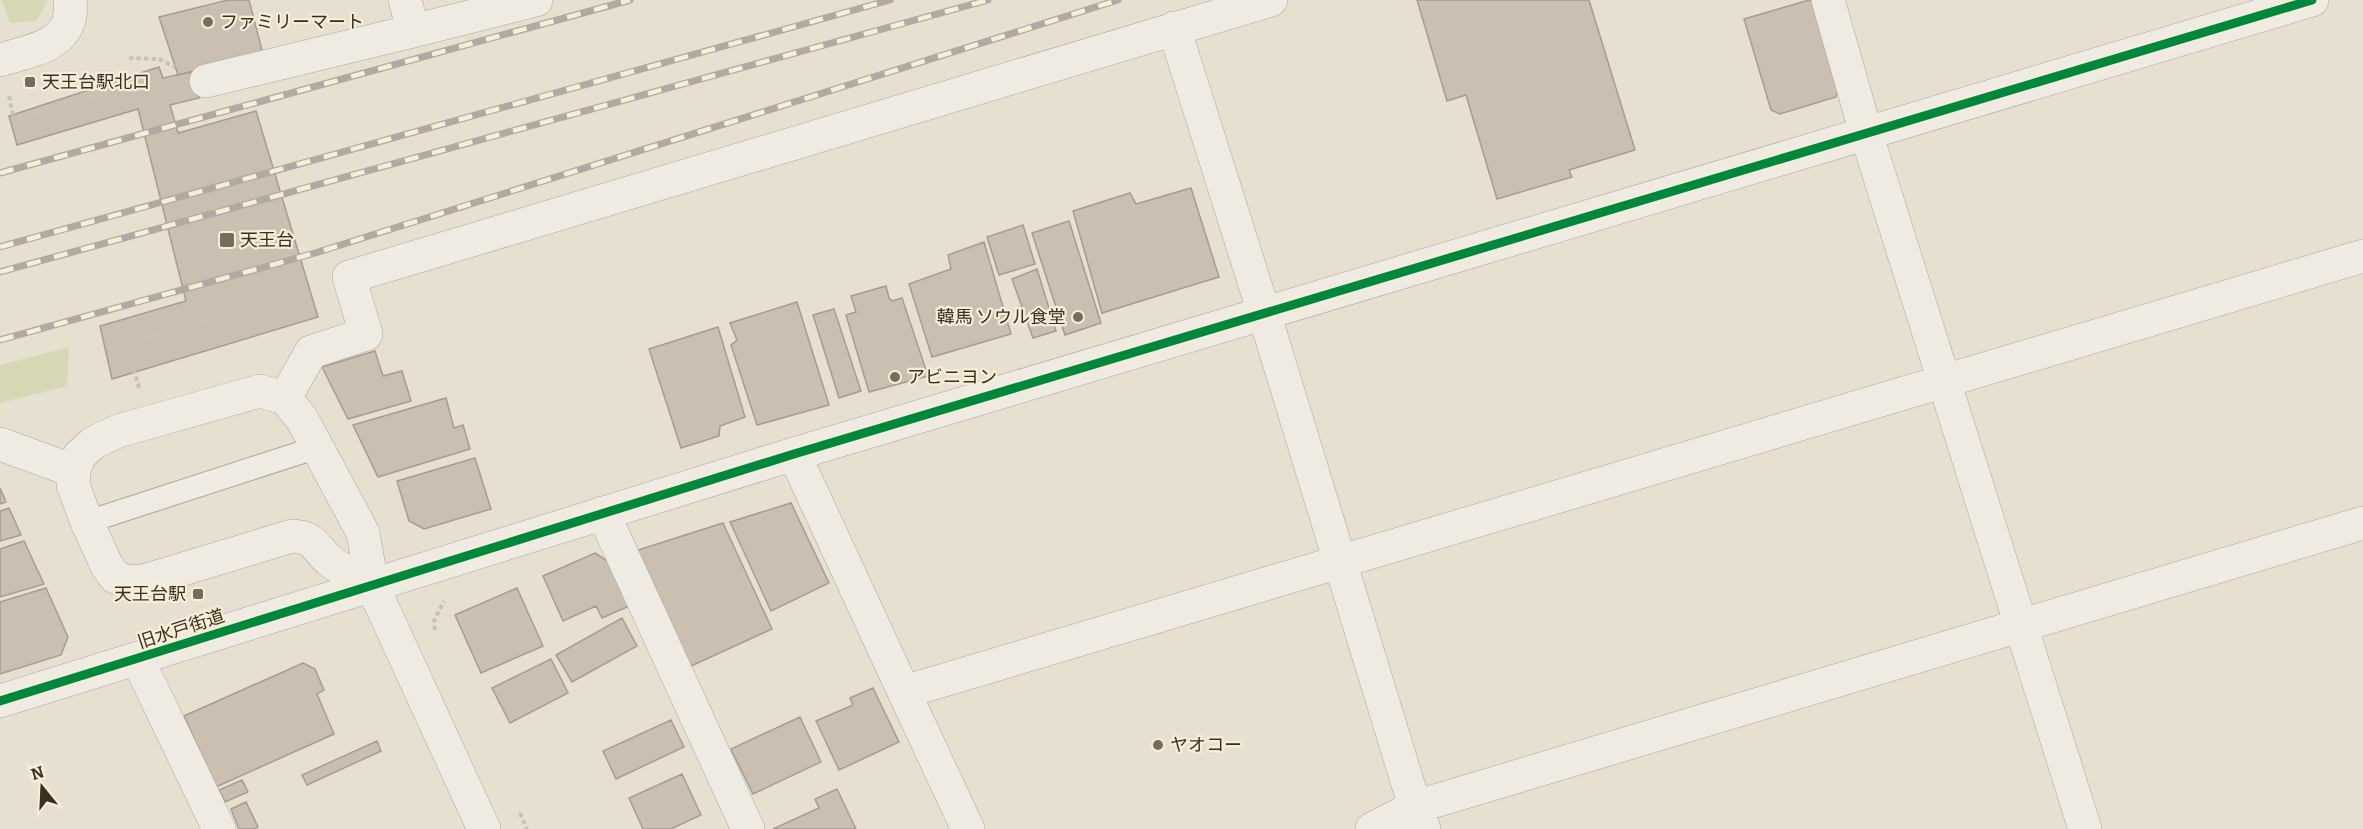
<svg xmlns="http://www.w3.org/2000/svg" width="2363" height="829" font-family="Bitter,'Noto Sans JP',serif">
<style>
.green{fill:#d6d7b3}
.building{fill:#cbbfb2;stroke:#a89c90;stroke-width:1.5}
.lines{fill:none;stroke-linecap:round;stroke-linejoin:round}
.service-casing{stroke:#ada599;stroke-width:24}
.minor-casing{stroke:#ada599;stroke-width:34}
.tertiary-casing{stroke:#ada599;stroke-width:34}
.path{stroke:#c8c2b9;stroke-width:4;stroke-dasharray:4.5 3;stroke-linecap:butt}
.service{stroke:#efebe3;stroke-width:22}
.minor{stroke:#efebe3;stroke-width:33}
.tertiary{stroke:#efebe3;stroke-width:33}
.rail-casing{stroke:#afaaa2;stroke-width:7}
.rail{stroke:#f7eed8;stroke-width:4.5;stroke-dasharray:14;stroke-linecap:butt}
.cycleway-casing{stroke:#f7eed8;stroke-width:13}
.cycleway{stroke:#00873e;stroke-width:9}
.poi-dot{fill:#786c5e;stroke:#f7eed8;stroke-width:2}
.labels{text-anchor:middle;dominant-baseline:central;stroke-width:4.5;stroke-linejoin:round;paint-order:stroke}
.poi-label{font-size:18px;fill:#3d2e20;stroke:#f7eed8;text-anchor:start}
.street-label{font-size:18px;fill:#3d2e20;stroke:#f7eed8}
</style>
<rect width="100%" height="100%" fill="#e7e0d1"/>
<!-- green -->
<path class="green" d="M2 0H48L36 21 10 23Z
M69 347 67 386 0 403V365Z"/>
<!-- building -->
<path class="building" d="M228 0H249L263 54 178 75 159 17Z
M1417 0H1589L1635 150 1569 170 1572 177 1497 199 1466 95 1447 101Z
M1809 0H1813L1839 89 1836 97 1780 114 1771 110 1744 19Z
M159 67 163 78 191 72 199 98 170 105 178 133 256 111 318 317 112 379 100 326 186 301 138 109 17 145 9 116Z
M1191 188 1219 277 1102 313 1073 211 1130 193 1136 204Z
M1069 221 1101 323 1065 335 1032 233Z
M1023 225 1035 264 999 275 987 237Z
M984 242 1011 334 932 357 909 284 951 269 948 255Z
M1037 269 1056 331 1033 338 1012 279Z
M886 286 889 298 892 301 902 298 928 376 869 392 846 315 856 312 851 296Z
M797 302 829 405 757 425 731 345 737 340 730 323Z
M834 309 861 391 839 398 813 315Z
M718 327 745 417 720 426 719 436 681 448 649 349Z
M375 351 383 376 402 371 411 401 348 419 322 367Z
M446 398 454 428 463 425 470 449 378 477 353 425Z
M475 458 491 509 424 529 409 521 397 481Z
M0 488 6 502 0 504Z
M791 503 829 583 771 611 730 522Z
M9 508 21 535 0 541V511Z
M723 523 772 629 689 667 635 551Z
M24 541 44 584 0 597V549Z
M595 553 609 562 629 606 602 618 596 606 563 621 543 576Z
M46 588 68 637 61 655 0 674V602Z
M517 588 543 646 481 673 455 615Z
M622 618 637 646 572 682 556 655Z
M551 659 568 693 510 723 492 688Z
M303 663 315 669 324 690 317 694 334 734 216 787 184 716Z
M873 688 899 742 839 770 816 721 853 705 850 698Z
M800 717 821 762 753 794 731 749Z
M671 720 684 747 616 779 603 751Z
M377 741 381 751 307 785 302 775Z
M682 774 701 815 671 829H643L629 798Z
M242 780 248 792 225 802 219 790Z
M837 789 856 829H773L819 808 815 799Z
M246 802 258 827 254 829H239L231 809Z"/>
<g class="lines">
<!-- service casing -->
<g class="service-casing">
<path id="service" d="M87 522 318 447"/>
</g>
<!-- minor casing -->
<g class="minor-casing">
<path id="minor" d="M1828 0 1866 133 2085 829
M1174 28 1264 313 1415 807 1424 829
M413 31 536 0
M206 81 413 31 405 0
M285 398 311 352 366 334 349 277 1271 0
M0 444 74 471
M794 454 904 692 2363 256
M603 513 748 829
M138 660 219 829
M904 692 968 829
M1372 829 1415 807 2363 523"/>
</g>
<!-- tertiary casing -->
<g class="tertiary-casing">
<path id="tertiary" d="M0 60C33 50 76 45 70 0
M372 585C359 577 342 571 330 561 315 549 316 537 292 536L140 582 126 581 115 577 107 566 87 522 73 485 74 471 79 456 93 443 118 431 260 391 285 398 302 419 363 533 372 585 484 829
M0 701 794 454 2312 0"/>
</g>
<!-- path -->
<path class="path" d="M129 58 159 59 175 67
M9 96 14 121 144 80
M139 388 126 343 213 318
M435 630 434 621 444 601
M520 813 527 829"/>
<!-- service -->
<use href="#service" class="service"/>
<!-- minor -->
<use href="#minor" class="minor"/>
<!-- tertiary -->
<use href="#tertiary" class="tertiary"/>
<!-- rail casing -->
<g class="rail-casing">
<path id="rail" d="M0 173 630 0
M0 247 890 0
M0 272 988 0
M0 340 315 253 1118 0"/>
</g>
<!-- rail -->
<use href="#rail" class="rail"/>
<!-- cycleway casing -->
<g class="cycleway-casing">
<path id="cycleway" d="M0 701 794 454 2312 0"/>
</g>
<!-- cycleway -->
<use href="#cycleway" class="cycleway"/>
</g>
<!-- markers -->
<g class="poi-dot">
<circle cx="208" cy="22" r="6"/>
<rect x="24" y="76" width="12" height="12" rx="3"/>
<rect x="219" y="232" width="16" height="16" rx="3"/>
<circle cx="1078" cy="317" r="6"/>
<circle cx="895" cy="377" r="6"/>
<rect x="192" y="588" width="12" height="12" rx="3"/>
<circle cx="1158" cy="745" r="6"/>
</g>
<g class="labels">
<!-- poi labels -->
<g class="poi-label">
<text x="220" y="22">ファミリーマート</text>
<text x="42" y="82">天王台駅北口</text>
<text x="240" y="240">天王台</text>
<text x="1066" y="317" text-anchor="end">韓馬 ソウル食堂</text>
<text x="907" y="377">アビニヨン</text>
<text x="186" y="594" text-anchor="end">天王台駅</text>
<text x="1170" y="745">ヤオコー</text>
</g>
<!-- street labels -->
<g class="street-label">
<text transform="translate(181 629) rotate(-18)">旧水戸街道</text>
</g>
</g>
<!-- north arrow -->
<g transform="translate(42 787) rotate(342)" stroke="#f7eed8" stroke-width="4.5" paint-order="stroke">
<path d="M0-4.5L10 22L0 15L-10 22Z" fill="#3d2e20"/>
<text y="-9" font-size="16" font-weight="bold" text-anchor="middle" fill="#3d2e20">N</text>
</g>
</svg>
